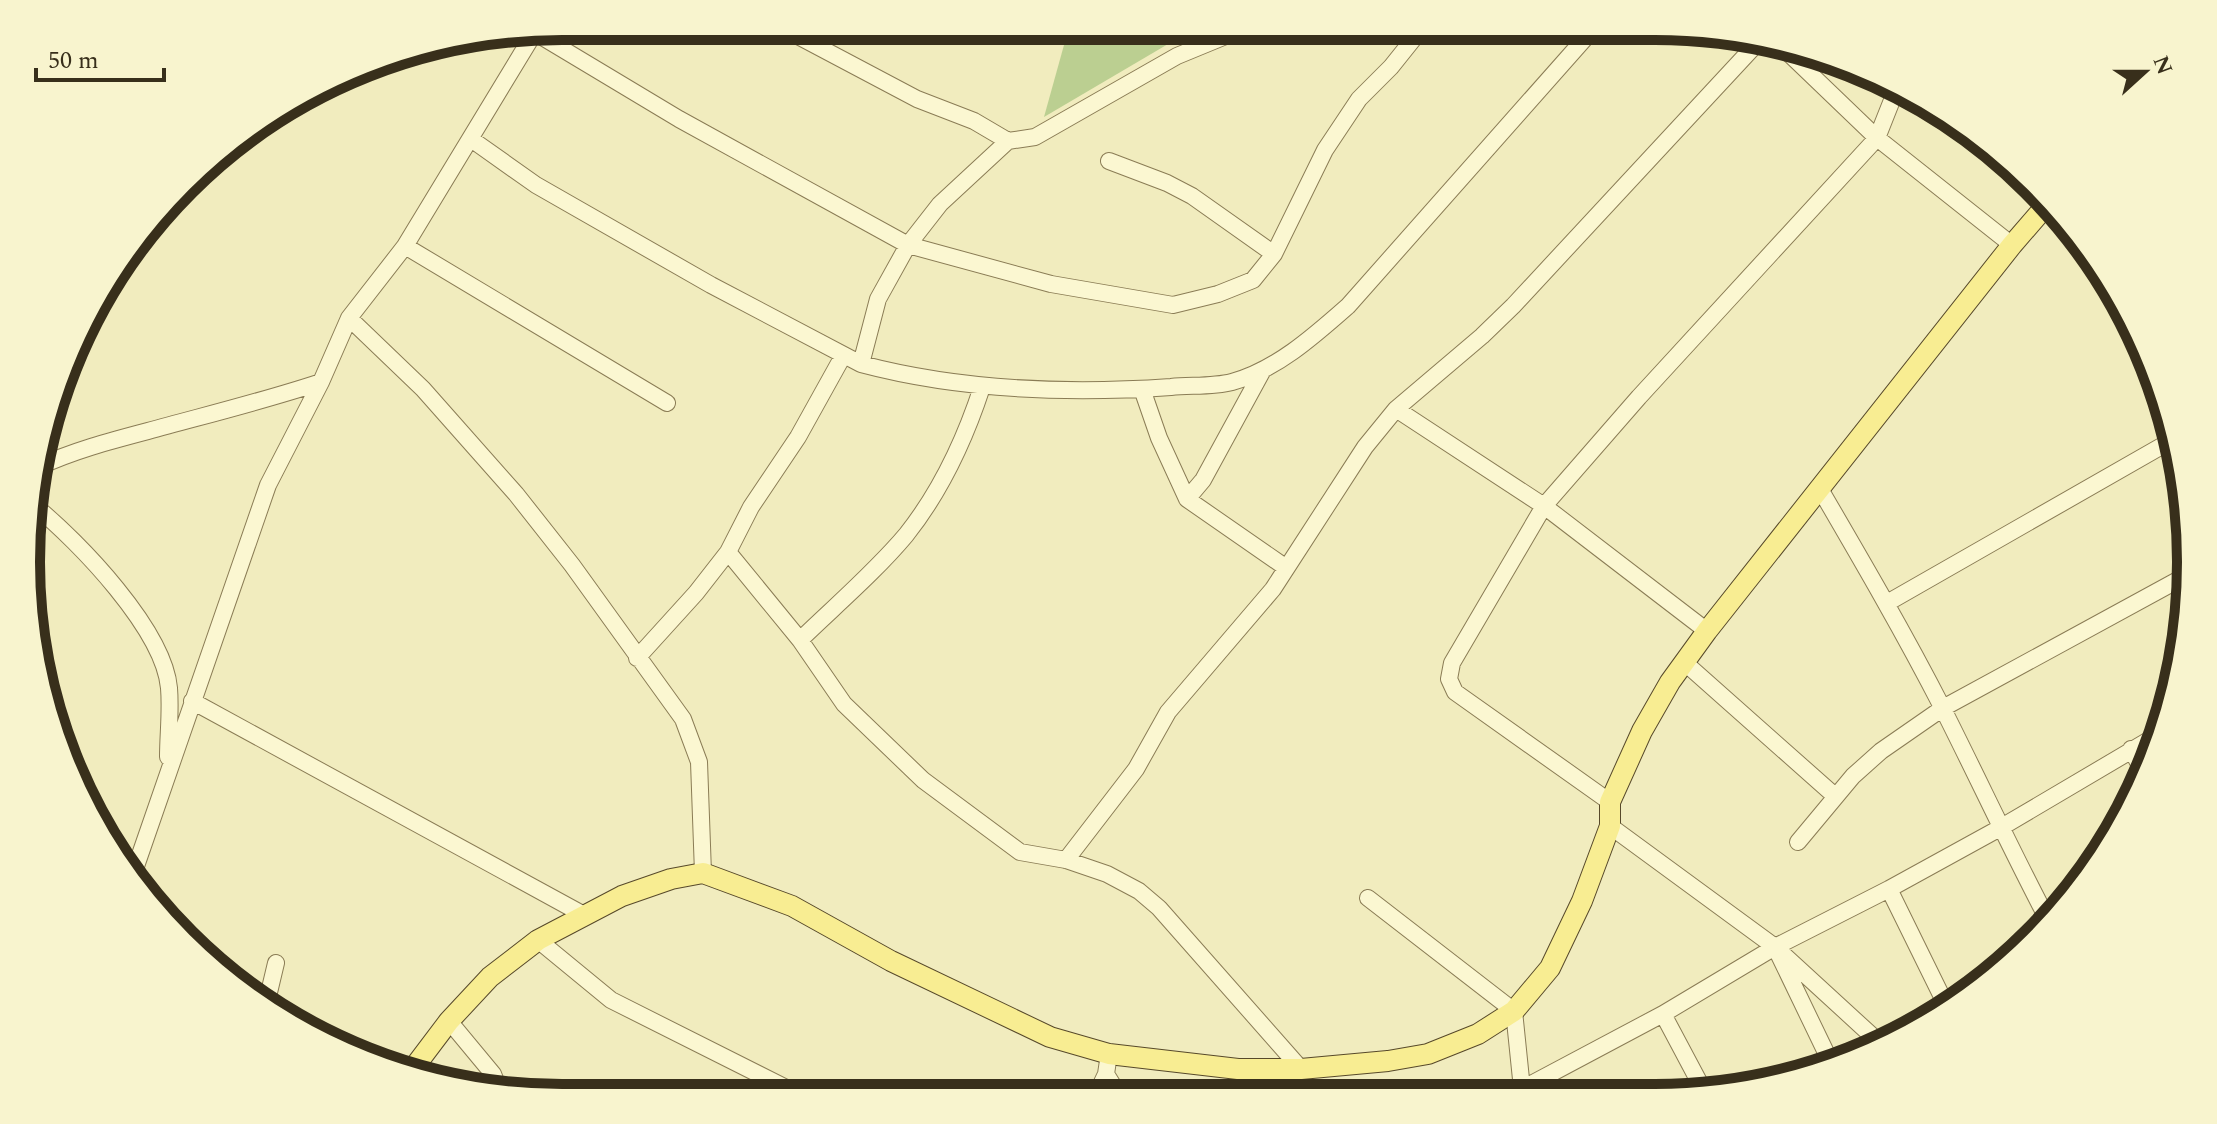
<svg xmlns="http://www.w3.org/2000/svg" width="2217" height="1124" font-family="Spectral,serif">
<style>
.green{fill:#bbcf91}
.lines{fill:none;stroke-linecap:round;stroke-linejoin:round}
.minor-casing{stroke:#8a7c55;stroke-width:18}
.major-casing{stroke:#57492a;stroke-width:22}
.minor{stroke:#fbf7d1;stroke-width:16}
.major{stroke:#f8ed92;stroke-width:20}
.rim{fill:none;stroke:#382f1b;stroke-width:10}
</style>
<rect width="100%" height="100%" fill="#f1ecbe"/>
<!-- green -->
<path class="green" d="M1069 27H1197L1044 117Z"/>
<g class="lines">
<!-- minor casing -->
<g class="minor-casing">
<path id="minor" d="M779 26 917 99 974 121 1008 141
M1239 27 1228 35 1177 56 1035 137 1008 141 940 204 908 245 878 299 861 364C959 390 1070 394 1171 387 1190 385 1213 387 1232 382 1276 370 1314 336 1348 306L1595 27
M534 32 679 119 908 245 1051 284 1173 305 1218 294 1253 280 1274 254 1325 150 1359 99 1391 67 1423 27
M1776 41 1877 138 2012 245
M471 139 536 185 711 285 861 364
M1109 161 1167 183 1192 196 1274 254
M405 246 667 403
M349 318 423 389 516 494 572 565 683 719 699 762 703 873
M1142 389 1159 438 1187 499 1285 567
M1396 409 1544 506 1707 631
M36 468C72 451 110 441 148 431 206 415 264 401 321 382
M1820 489C1862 561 1904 633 1942 707 1978 778 2011 850 2048 920
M1187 499 1203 480 1263 370
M35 506C79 542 164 630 169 688 171 711 168 735 168 757
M728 552 800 640 844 704 923 780 1020 852 1066 860 1107 874 1139 891 1159 908 1301 1069
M1887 603 2174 439
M800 640C835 606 875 572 906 535 941 491 965 439 982 387
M637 658 696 593 728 552 751 507 798 437 843 356
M1684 662 1835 796
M192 701 584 915
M2131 749 2145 775
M1610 802 1455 692 1449 679 1452 663 1544 506 1639 397 1877 138 1898 85
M1610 826 1775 947 1882 1045
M1798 842 1853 776 1881 751 1943 708 2189 574
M1066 860 1136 769 1168 712 1273 589 1365 447 1396 409 1482 336 1513 306 1761 39
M134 872 268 485 321 382 349 318 405 246 536 30
M1889 889 1947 1007
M1368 898 1514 1011 1522 1089 1520 1094
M538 940 611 1000 802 1096
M1779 955 1832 1065
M267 1001 276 963
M1663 1014 1705 1093
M449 1021 493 1074 500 1092
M1109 1054 1106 1074 1119 1095
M1522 1089 1663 1014 1775 947 1889 889 2000 828 2161 733
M1096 1095 1106 1074"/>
</g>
<!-- major casing -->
<g class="major-casing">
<path id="major" d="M409 1074 449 1021 490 977 538 940 622 896 671 879 703 873 792 906 891 961 1050 1037 1109 1054 1238 1069H1301L1388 1061 1428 1054 1478 1034 1514 1011 1550 968 1582 901 1610 826V802L1642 731 1670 682 1707 631 2012 245 2050 201"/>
</g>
<!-- minor -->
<use href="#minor" class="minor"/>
<!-- major -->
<use href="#major" class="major"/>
</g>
<!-- crop -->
<path d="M0 0H2217V1124H0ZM562 40H1655A522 522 0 0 1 2177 562V562A522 522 0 0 1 1655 1084H562A522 522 0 0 1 40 562V562A522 522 0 0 1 562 40Z" fill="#f8f4ce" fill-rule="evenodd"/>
<path class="rim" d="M562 40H1655A522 522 0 0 1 2177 562V562A522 522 0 0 1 1655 1084H562A522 522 0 0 1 40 562V562A522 522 0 0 1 562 40Z"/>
<!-- north arrow -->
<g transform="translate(2145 72) rotate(69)" stroke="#f8f4ce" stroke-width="6" paint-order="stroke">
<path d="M0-6L14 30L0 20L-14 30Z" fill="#382f1b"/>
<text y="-12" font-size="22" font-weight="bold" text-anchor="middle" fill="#382f1b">N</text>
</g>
<!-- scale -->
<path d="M36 68v12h128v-12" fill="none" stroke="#382f1b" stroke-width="4"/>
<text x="48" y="68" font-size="24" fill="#382f1b" stroke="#f8f4ce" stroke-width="6" paint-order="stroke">50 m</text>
</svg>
